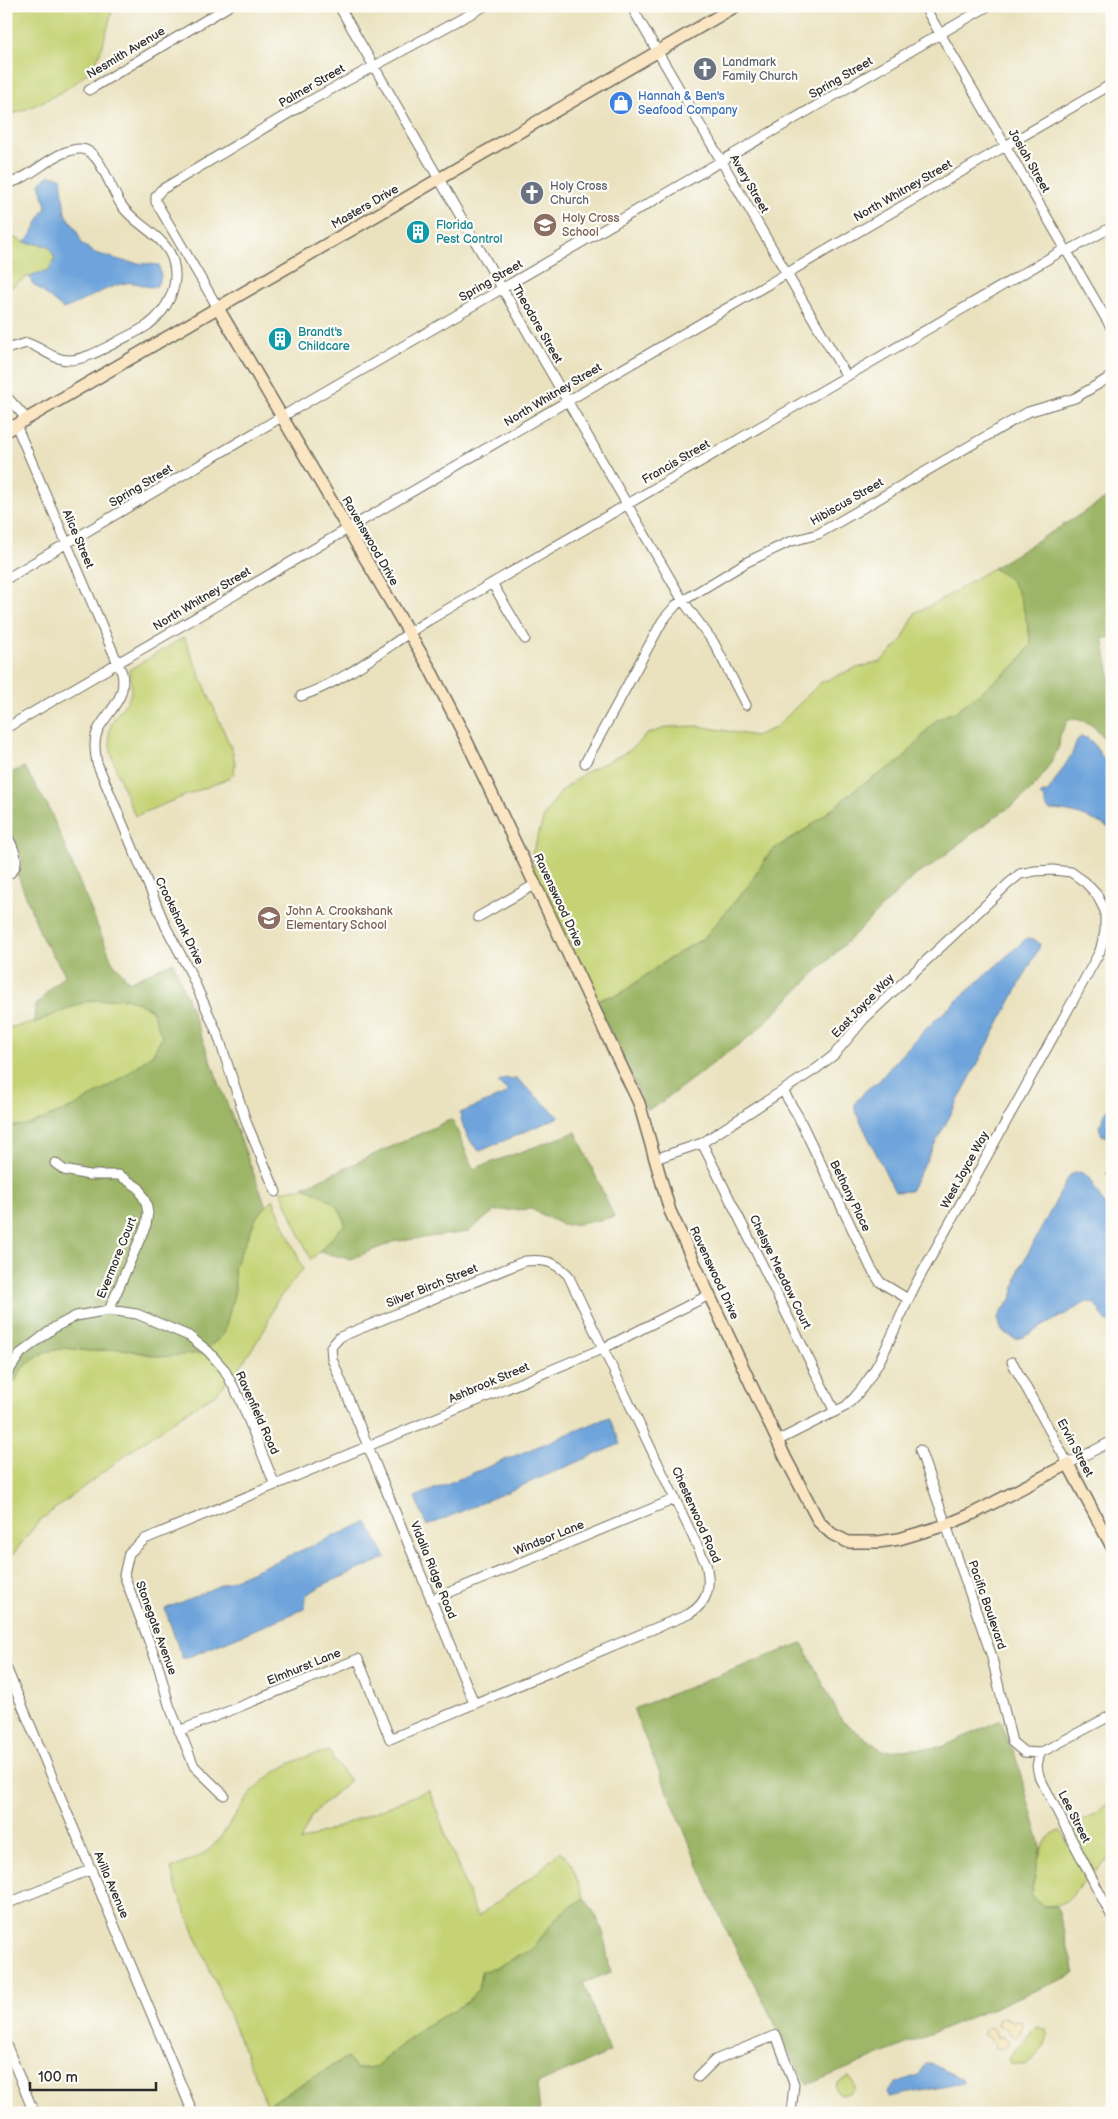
<svg xmlns="http://www.w3.org/2000/svg" width="1118" height="2119" font-family="'Balsamiq Sans',sans-serif">
<style>
.green{fill:#c5d375;stroke:#787f50}
.forest{fill:#9cb566;stroke:#647048}
.sand{fill:#eeda9e;stroke:#8c8264}
.water{fill:#6ea4db;stroke:#4c6883}
.lines{fill:none;stroke-linecap:round;stroke-linejoin:round}
.street-casing{stroke:#6e6b5f;stroke-width:11}
.secondary-casing{stroke:#6e6b5f;stroke-width:14}
.street{stroke:#fff;stroke-width:9}
.secondary{stroke:#fbe6c4;stroke-width:11}
.labels{text-anchor:middle;dominant-baseline:central;stroke-width:4.5;stroke-linejoin:round;paint-order:stroke}
.street-label{font-size:12px;fill:#2b2b2b;stroke:#fdfcf7}
.worship-label{font-size:12px;fill:#5b616d;stroke:#fdfcf7;text-anchor:start}
.shop-label{font-size:12px;fill:#366cbe;stroke:#fdfcf7;text-anchor:start}
.education-label{font-size:12px;fill:#785e54;stroke:#fdfcf7;text-anchor:start}
.culture-label{font-size:12px;fill:#0d838f;stroke:#fdfcf7;text-anchor:start}
</style>
<rect width="100%" height="100%" fill="#fdfcf7"/>
<filter id="ink" filterUnits="userSpaceOnUse"><feTurbulence type="fractalNoise" baseFrequency=".02" numOctaves="2"/><feDisplacementMap in="SourceGraphic" scale="10" xChannelSelector="R" yChannelSelector="G"/><feConvolveMatrix kernelMatrix="1 2 1 2 8 2 1 2 1" color-interpolation-filters="sRGB"/></filter>
<filter id="wash" filterUnits="userSpaceOnUse"><feTurbulence type="fractalNoise" baseFrequency=".0096" numOctaves="4" result="noise"/><feDisplacementMap in="SourceGraphic" scale="20" xChannelSelector="R" yChannelSelector="G"/><feGaussianBlur stdDeviation="1.12" result="paint"/><feColorMatrix in="noise" values="0 0 0 0 0 0 0 0 0 0 0 0 0 0 0 0 0 1.4 0 .05"/><feComposite in="paint" operator="in"/></filter>
<g filter="url(#wash)">
<rect width="100%" height="100%" fill="#eae2bf"/>
<!-- green -->
<path class="green" d="M6 6H118L112 12C108 25 102 52 95 63 80 87 33 108 6 116Z
M6 234 24 242 49 246 55 259 49 270 29 276 6 290Z
M993 568C998 572 1005 575 1010 579 1022 591 1028 627 1031 644L1017 664 956 711 936 720 902 760 860 786 808 828 771 851 748 886 704 938 667 960 620 994 596 1000 534 870 532 854 545 814 561 792 584 773 629 751 647 734 669 727 699 726 755 736 775 728 820 683 853 669 880 662 901 642 916 612C944 601 966 583 993 568Z
M184 637 233 753 235 763 234 773 229 778 135 816C127 797 102 744 111 725 122 700 137 705 129 670Z
M127 998 151 1009 162 1036 153 1054 122 1078 76 1106 29 1125 6 1127V1028L34 1023 87 1001Z
M303 1187C322 1194 340 1202 345 1224L311 1260 281 1191Z
M273 1199 303 1269 276 1302 265 1329 240 1367 216 1394 187 1411 136 1447 39 1521 6 1563V1397L23 1367 45 1352 65 1348 89 1351 123 1349 161 1357 235 1290 234 1267 256 1218Z
M330 1751 334 1761 350 1780 311 1816 300 1842 429 1790 477 1917 539 1871 560 1851 571 1863 584 1898 560 1914 531 1950 486 1972H481L479 1988 466 2003 422 2028 375 2067 356 2069 347 2057 267 2105 179 1896 171 1869C184 1863 201 1857 212 1847 226 1833 234 1815 246 1800 267 1772 296 1757 330 1751Z
M1112 1800V1858L1104 1862 1094 1872 1071 1828 1096 1813Z
M1061 1830 1086 1879C1070 1896 1068 1907 1042 1906L1031 1894C1036 1874 1037 1836 1061 1830Z
M1037 2027 1046 2030C1052 2043 1035 2058 1025 2065L1010 2064 1008 2058C1012 2051 1018 2049 1023 2043 1028 2037 1029 2031 1037 2027Z
M849 2077 853 2080 855 2088C850 2094 843 2097 837 2092L835 2086 837 2083Z"/>
<!-- forest -->
<path class="forest" d="M1112 495V638H1103L1112 686V751C1099 733 1094 719 1069 719L1060 735 1059 746 1054 757 1037 784 1020 800 979 828 930 867 914 876 754 1033 656 1106 647 1110 596 1000 620 994 667 960 704 938 748 886 771 851 808 828 860 786 902 760 936 720 956 711 1017 664 1031 644C1028 627 1022 591 1009 579 1005 575 998 572 993 568Z
M24 767 48 806 112 961 129 982 173 962 266 1206 256 1218 234 1267 235 1290 224 1334 203 1353 161 1357 123 1349 89 1351 65 1348 45 1352 23 1367 6 1397V1127L29 1125 76 1106 122 1078 153 1054 162 1036 151 1009 127 998 87 1001 34 1023 35 1007 49 990 65 974 42 938 17 873 23 861 6 820V775Z
M450 1120 453 1121 473 1169 576 1132 614 1217 579 1224 563 1225 531 1209 494 1211 468 1232 399 1241 398 1240 351 1259 319 1252 345 1224C340 1202 322 1194 303 1187Z
M802 1643 842 1721 883 1751 942 1747 1001 1720 1008 1743 1014 1751 1041 1847 1031 1894 1042 1906H1057L1075 1974 807 2085 725 1928 633 1709Z
M584 1898C593 1910 601 1922 604 1937 607 1949 607 1960 611 1972L583 1983 610 2052 537 2084 540 2113H270L267 2105 347 2057 356 2069 375 2067 422 2028 466 2003 479 1988 481 1971 486 1972 531 1950 560 1914Z"/>
<!-- sand -->
<path class="sand" d="M1005 2017 1013 2022 1020 2021 1022 2023 1021 2030 1016 2037 1011 2035 1007 2029 997 2025 999 2019Z
M990 2027 995 2031 997 2037H1004L1008 2040V2045L1002 2049 996 2048 993 2042 983 2034 986 2029Z"/>
<!-- water -->
<path class="water" d="M50 175 61 177 65 213 76 229 82 244 95 253 127 262 159 265 161 277 156 287C143 288 138 281 126 283 108 285 82 303 63 309L32 283 29 276 49 270 55 259 49 246 24 242C35 233 38 219 46 207L40 183Z
M1081 737 1087 738 1092 742 1112 771V830C1094 818 1070 810 1049 810L1045 805V799L1040 796 1041 794 1048 792 1072 754 1077 740Z
M1027 938 1034 939 1040 944 1039 948 910 1191 895 1192 855 1110V1103L867 1089 879 1081 898 1058 933 1022Z
M515 1077 559 1117 480 1151C470 1146 461 1123 460 1113L506 1094 507 1090 498 1083 505 1078 513 1080Z
M1112 1099V1138L1102 1135 1099 1127Z
M1078 1172 1083 1173 1089 1178 1112 1219V1324L1106 1321 1095 1304 1087 1302 1023 1337 1015 1339 1002 1331 998 1320 999 1315 1012 1298 1019 1270 1065 1184 1070 1175Z
M609 1417 620 1444 427 1526 415 1497Z
M367 1522 386 1558 325 1584 306 1595 304 1609 191 1656 182 1658 165 1609Z
M925 2064H932L962 2079 963 2083 889 2097 888 2092 896 2083 918 2075Z"/>
</g>
<g filter="url(#ink)">
<g class="lines">
<!-- street casing -->
<g class="street-casing">
<path id="street" d="M339 6 683 601 714 643 746 705
M631 6 846 375
M924 6 1112 329
M89 90 229 6
M6 184C32 179 55 148 82 149 101 151 111 192 122 206 136 226 166 236 173 261 180 285 168 310 148 325 138 332 125 337 115 343 101 350 84 360 69 360 53 360 41 347 27 343L6 349
M1066 252 1112 227
M218 308 156 202V196L161 190 306 103 485 6
M6 396 26 418
M6 418 11 428
M16 425 122 673C127 698 110 709 99 728 93 739 95 752 97 763L166 927 190 972 218 1035 247 1124 276 1192
M6 579 283 416 988 6
M492 583 525 639
M301 696C348 680 387 646 429 620L1065 249
M6 728 1112 84
M585 763 663 620 676 605 747 562 789 542 818 534 1028 412 1075 398 1112 376
M6 833C13 848 25 865 6 876
M478 917 536 884
M783 1091 798 1116 871 1268 880 1282 908 1299
M702 1143 835 1412
M655 1159 702 1143 816 1069 834 1055 864 1019 1008 884 1020 874 1035 871 1053 870 1071 872 1085 882 1097 895 1105 911V931L1100 951C1040 1062 978 1172 917 1282 895 1323 881 1374 846 1406L777 1441
M55 1163 64 1170 89 1175H119L139 1188 146 1203 148 1213 146 1225 109 1310
M1112 1171V1173
M1012 1362 1068 1464 1112 1441
M6 1375 21 1353 55 1327 76 1316 109 1310 137 1314 189 1336 208 1351 224 1369 239 1397 275 1485
M920 1450 991 1654 1012 1742 1024 1752 1040 1753 1112 1715
M431 1600 675 1499
M6 1667 193 2113
M179 1731 358 1659 390 1739 689 1614C709 1602 711 1585 706 1564L568 1275C554 1261 544 1259 525 1261L340 1337 331 1347 332 1359 474 1703
M1040 1753 1037 1766 1039 1776 1112 1917
M224 1795 194 1766 169 1705 159 1668 124 1575 129 1553 145 1539 604 1348 709 1295
M6 1904 92 1869
M6 2044 34 2113
M698 2077 715 2060 776 2035 794 2084 791 2113"/>
</g>
<!-- secondary casing -->
<g class="secondary-casing">
<path id="secondary" d="M218 308 429 667 461 729 639 1103 670 1211 785 1457 819 1522 832 1534 848 1542H878L899 1539 946 1525 972 1514 1068 1464 1112 1547
M6 431 736 6"/>
</g>
<!-- street -->
<use href="#street" class="street"/>
<!-- secondary -->
<use href="#secondary" class="secondary"/>
</g>
</g>
<!-- icons -->
<defs>
<g id="church-disc" transform="scale(1.25)"><circle r="9.5" fill="#6b7280" stroke="#fdfcf7"/><path d="M-1.2-6h2.4v3.5h3.3v2.4h-3.3V6h-2.4V-.1h-3.3v-2.4h3.3Z" fill="#fff"/></g>
<g id="shop-disc" transform="scale(1.25)"><circle r="9.5" fill="#3f7fe0" stroke="#fdfcf7"/><path d="M-5-2.5h2.3a2.7 3.5 0 0 1 5.4 0H5L5.5 6h-11ZM-1.5-2.5h3a1.5 2.3 0 0 0-3 0Z" fill="#fff"/></g>
<g id="school-disc" transform="scale(1.25)"><circle r="9.5" fill="#8d6e63" stroke="#fdfcf7"/><path d="M0-5L7-2L0 1L-7-2ZM-4 1L0 2.5L4 1V4Q0 6-4 4Z" fill="#fff"/></g>
<g id="building-disc" transform="scale(1.25)"><circle r="9.5" fill="#0f9aa8" stroke="#fdfcf7"/><path d="M-4-6H4V6H1V3H-1V6H-4ZM-2.5-4.3h1.7v1.8h-1.7ZM.8-4.3h1.7v1.8H.8ZM-2.5-1h1.7V.8h-1.7ZM.8-1h1.7V.8H.8Z" fill="#fff"/></g>
</defs>
<g fill-rule="evenodd">
<use href="#church-disc" x="705" y="69"/>
<use href="#shop-disc" x="621" y="103"/>
<use href="#church-disc" x="532" y="193"/>
<use href="#school-disc" x="545" y="225"/>
<use href="#building-disc" x="418" y="232"/>
<use href="#building-disc" x="280" y="339"/>
<use href="#school-disc" x="269" y="918"/>
</g>
<g class="labels">
<!-- street labels -->
<g class="street-label">
<text transform="translate(126 53) rotate(-31)">Nesmith Avenue</text>
<text transform="translate(841 78) rotate(-30)">Spring Street</text>
<text transform="translate(312 86) rotate(-30)">Palmer Street</text>
<text transform="translate(1029 161) rotate(60)">Josiah Street</text>
<text transform="translate(749 184) rotate(60)">Avery Street</text>
<text transform="translate(903 191) rotate(-30)">North Whitney Street</text>
<text transform="translate(365 207) rotate(-30)">Masters Drive</text>
<text transform="translate(491 281) rotate(-30)">Spring Street</text>
<text transform="translate(537 324) rotate(60)">Theodore Street</text>
<text transform="translate(553 395) rotate(-31)">North Whitney Street</text>
<text transform="translate(676 462) rotate(-30)">Francis Street</text>
<text transform="translate(141 486) rotate(-31)">Spring Street</text>
<text transform="translate(847 502) rotate(-30)">Hibiscus Street</text>
<text transform="translate(78 539) rotate(67)">Alice Street</text>
<text transform="translate(370 541) rotate(60)">Ravenswood Drive</text>
<text transform="translate(202 599) rotate(-31)">North Whitney Street</text>
<text transform="translate(558 900) rotate(65)">Ravenswood Drive</text>
<text transform="translate(179 921) rotate(64)">Crookshank Drive</text>
<text transform="translate(863 1006) rotate(-46)">East Jayce Way</text>
<text transform="translate(965 1170) rotate(-61)">West Jayce Way</text>
<text transform="translate(850 1196) rotate(64)">Bethany Place</text>
<text transform="translate(117 1258) rotate(-68)">Evermore Court</text>
<text transform="translate(780 1272) rotate(64)">Chelsye Meadow Court</text>
<text transform="translate(714 1273) rotate(65)">Ravenswood Drive</text>
<text transform="translate(432 1286) rotate(-22)">Silver Birch Street</text>
<text transform="translate(489 1383) rotate(-23)">Ashbrook Street</text>
<text transform="translate(257 1413) rotate(66)">Ravenfield Road</text>
<text transform="translate(1075 1448) rotate(62)">Ervin Street</text>
<text transform="translate(696 1515) rotate(66)">Chesterwood Road</text>
<text transform="translate(549 1538) rotate(-22)">Windsor Lane</text>
<text transform="translate(433 1570) rotate(68)">Vidalia Ridge Road</text>
<text transform="translate(987 1605) rotate(71)">Pacific Boulevard</text>
<text transform="translate(156 1628) rotate(70)">Stonegate Avenue</text>
<text transform="translate(304 1667) rotate(-22)">Elmhurst Lane</text>
<text transform="translate(1074 1817) rotate(63)">Lee Street</text>
<text transform="translate(111 1885) rotate(67)">Avilla Avenue</text>
</g>
<!-- worship labels -->
<g class="worship-label">
<text x="722" y="62">Landmark<tspan x="722" dy="14">Family Church</tspan></text>
<text x="550" y="186">Holy Cross<tspan x="550" dy="14">Church</tspan></text>
</g>
<!-- shop labels -->
<g class="shop-label">
<text x="638" y="96">Hannah &amp; Ben's<tspan x="638" dy="14">Seafood Company</tspan></text>
</g>
<!-- education labels -->
<g class="education-label">
<text x="562" y="218">Holy Cross<tspan x="562" dy="14">School</tspan></text>
<text x="286" y="911">John A. Crookshank<tspan x="286" dy="14">Elementary School</tspan></text>
</g>
<!-- culture labels -->
<g class="culture-label">
<text x="436" y="225">Florida<tspan x="436" dy="14">Pest Control</tspan></text>
<text x="298" y="332">Brandt's<tspan x="298" dy="14">Childcare</tspan></text>
</g>
</g>
<!-- margin -->
<rect width="1118" height="2119" fill="none" stroke="#fdfcf7" stroke-width="25"/>
<!-- scale -->
<path d="M30 2082v8h126v-8" fill="none" stroke="#2b2b2b" stroke-width="2.5"/>
<text x="38" y="2082" font-size="15" fill="#2b2b2b" stroke="#fdfcf7" stroke-width="4" paint-order="stroke">100 m</text>
</svg>
